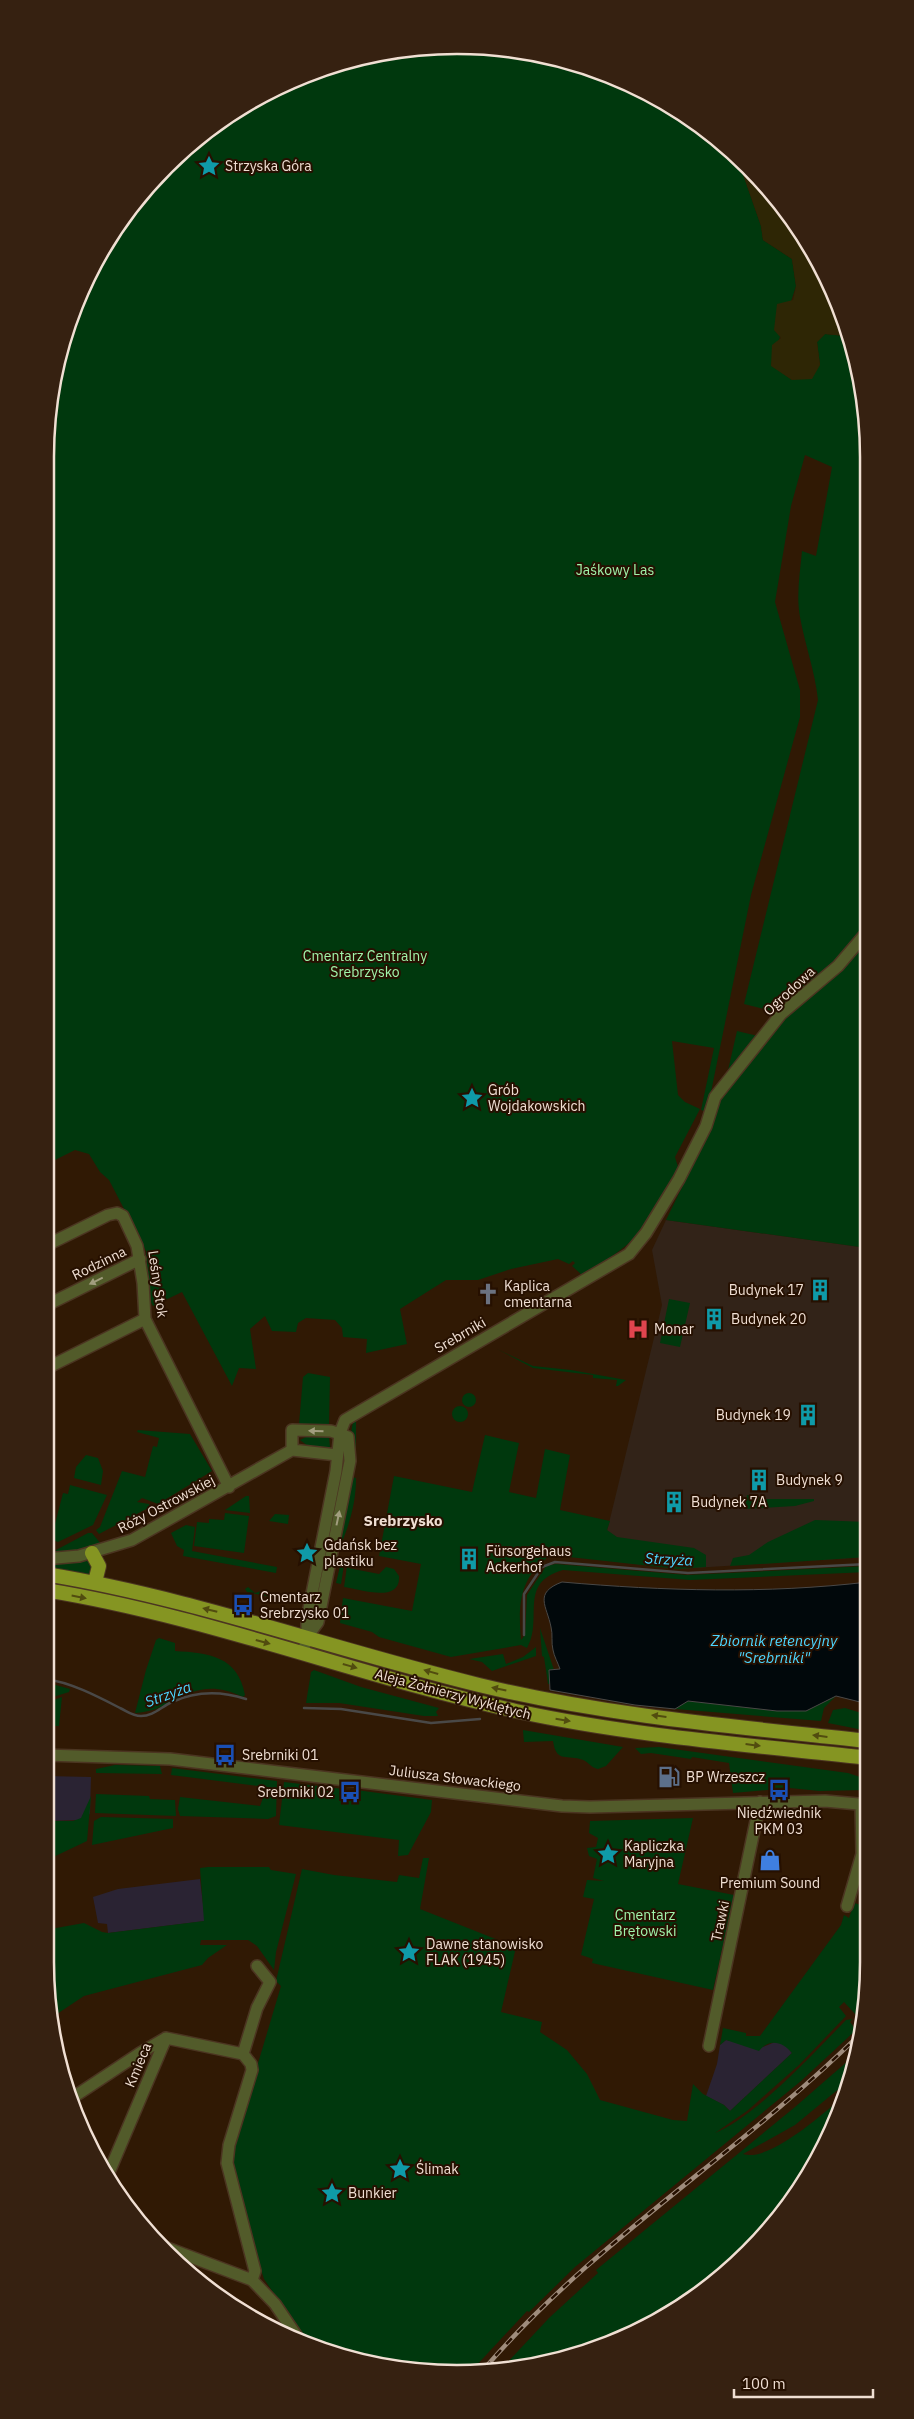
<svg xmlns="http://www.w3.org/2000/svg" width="914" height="2419" font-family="'IBM Plex Sans',sans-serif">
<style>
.industrial{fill:#2a2333}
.medical{fill:#322318}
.green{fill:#00380d}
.sand{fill:#2e2605}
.water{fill:#01080b;stroke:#494847}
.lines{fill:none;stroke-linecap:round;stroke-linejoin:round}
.stream{stroke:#494847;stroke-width:2.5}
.minor-casing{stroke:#4b3521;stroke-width:14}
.primary-casing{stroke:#4b3521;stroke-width:16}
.minor{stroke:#525b2a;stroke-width:11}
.primary{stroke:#859522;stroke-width:14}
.rail-casing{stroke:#9f8c7c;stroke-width:4.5}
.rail{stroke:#261000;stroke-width:2.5;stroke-dasharray:8;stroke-linecap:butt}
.oneway{fill:#a19d7e}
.oneway2{fill:#514c0f}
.labels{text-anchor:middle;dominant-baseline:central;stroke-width:4;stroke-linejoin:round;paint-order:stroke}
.poi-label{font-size:14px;fill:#f0dfd3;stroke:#261000;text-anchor:start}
.park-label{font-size:14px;fill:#a0f4aa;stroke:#261000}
.street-label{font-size:14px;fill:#f0dfd3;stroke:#261000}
.neighbourhood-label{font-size:15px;font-weight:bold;fill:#f0dfd3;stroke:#261000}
.water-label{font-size:15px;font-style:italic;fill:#4cd6ff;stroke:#261000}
.rim{fill:none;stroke:#f0dfd3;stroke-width:2.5}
</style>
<rect width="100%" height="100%" fill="#301904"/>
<!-- industrial -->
<path class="industrial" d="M45 1776 91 1777 90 1813 86 1820 45 1821Z
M200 1879 205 1921 108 1933 107 1924 98 1923 93 1897 118 1889Z
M726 2040 763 2047 775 2042 784 2044 792 2053 730 2111 724 2105 706 2096 717 2064 720 2045Z"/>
<!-- medical -->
<path class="medical" d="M666 1220 867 1248 868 1557 678 1569 600 1560 662 1305 652 1250Z"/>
<!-- green -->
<path class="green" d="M484 46 564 59 686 114 738 160 761 226 763 240 792 259 796 286 771 365 792 380 820 365 817 342 825 334 845 336 865 403 867 927 841 956 776 1012 744 1004 818 700C815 671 805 645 800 617 796 595 800 573 802 551L816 556 832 467 805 455 791 506 775 602 800 690V717L751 895 710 1097 704 1111 701 1110 714 1048 672 1041 678 1095 685 1102 700 1109 675 1157 678 1167 675 1173C661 1195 649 1224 630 1242 616 1255 598 1265 582 1275L572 1266 575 1263 573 1261 569 1264 558 1259 511 1269 478 1280H446L400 1309 407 1344 366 1353 367 1339 343 1337 342 1328 335 1320 306 1318 298 1323 296 1332 272 1331 265 1316 250 1329 256 1369 239 1368 232 1386 182 1292 153 1306 148 1297 146 1251 109 1180 100 1172 89 1154 75 1150 45 1165V457L59 350 88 275 130 206 186 147 251 100 325 67 404 48Z
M867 938V1248L666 1220 704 1142 718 1100 744 1071 790 1012Z
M737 1031 758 1036 726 1079Z
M669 1299 690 1303 680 1347 660 1343Z
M497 1349 533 1366 571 1370 626 1380 618 1386H616L617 1380 593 1378V1375L533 1368Z
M308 1373 330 1377 329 1424H299L303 1377Z
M462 1400a7 7 0 1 1 14 0a7 7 0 1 1-14 0Z
M452 1414a8 8 0 1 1 16 0a8 8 0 1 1-16 0Z
M356 1418V1455C352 1444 348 1428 356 1418Z
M138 1430 190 1434 212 1471 158 1504 142 1498 137 1502 149 1504 150 1507 99 1534 96 1530 100 1527 122 1471 145 1477 153 1446 157 1447 159 1438 137 1432Z
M485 1435 519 1443 509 1492 536 1498 545 1449 570 1455 560 1510 610 1521 607 1530 617 1537 694 1548 706 1555V1567L678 1569 551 1555C519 1577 518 1605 521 1640L525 1635 527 1595 546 1566 556 1564 687 1575 868 1566V1572L690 1580 563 1570C517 1583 544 1619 527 1648L521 1645 451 1657 379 1637 372 1632 340 1623 343 1598 412 1611 421 1564 379 1556 394 1476 472 1492Z
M308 1436H329L330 1448 308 1446 300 1440Z
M86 1455 98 1458 103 1471 101 1485 74 1478 76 1467Z
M352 1477 356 1478C356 1503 350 1522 341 1545L340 1541Z
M70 1485 107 1495 93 1525 58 1542 45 1537V1520L55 1524 63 1493 68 1494Z
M747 1495 766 1499H814V1501L795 1506 745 1509Z
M246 1496H249L250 1513 225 1510Z
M225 1513 249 1516 244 1553 194 1546 197 1522 209 1523V1519L224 1520Z
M275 1514 289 1515 288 1524 269 1521Z
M815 1520 868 1522V1557L730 1566 733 1558 749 1555 768 1542Z
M186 1525 195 1527 192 1551 277 1567 276 1573 183 1556 184 1550 177 1546 171 1533Z
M88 1533H92L102 1545 55 1554 56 1550Z
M342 1558 345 1559 341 1584 336 1583Z
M348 1559 355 1560 348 1568 379 1574 386 1567 394 1569 399 1576C401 1604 359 1589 344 1587Z
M87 1560 93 1563 92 1573 89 1575 45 1568V1564Z
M248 1587 255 1593 264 1590 277 1595 275 1598 247 1592 245 1589Z
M540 1628 554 1670H549L550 1684H548L544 1657 542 1656Z
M159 1638 175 1643V1651C209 1653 238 1656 245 1695L243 1697C192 1672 177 1711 135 1713L146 1670 156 1640Z
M536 1647V1656L492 1671 482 1662 469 1659 503 1654 506 1664 523 1657Z
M314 1670 361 1687 439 1708 436 1712 438 1716H424L339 1703H306L311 1672Z
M45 1682 70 1689 69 1692 53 1697 52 1690 48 1688 45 1690Z
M836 1696 824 1708 821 1721 675 1709 688 1701 777 1711H806Z
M62 1697 59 1726H45V1703Z
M845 1708 868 1715V1731L828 1723 833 1710Z
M523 1731V1730L623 1747 606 1766 598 1769C591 1768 587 1760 580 1759 565 1755 556 1762 553 1741L524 1742Z
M659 1747 848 1773 869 1780V1788L865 1790 819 1791 790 1788 733 1793 729 1763 692 1757 691 1759 651 1753 641 1754 635 1748Z
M115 1765 160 1766 162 1774 96 1773V1769Z
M172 1768 277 1781 276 1816 268 1819 180 1816 178 1809 180 1797 260 1806 267 1787 171 1775Z
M284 1782 344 1789V1793L354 1794 356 1790 432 1800 431 1812 408 1855 398 1856 399 1840 279 1825Z
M96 1794 149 1796 150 1799 175 1800 176 1816 95 1813Z
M91 1796 87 1841 45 1861V1821H73L81 1818Z
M101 1817 173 1819V1828L92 1845 94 1821Z
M693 1818 678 1884 734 1895 713 1990 592 1963 593 1959 581 1955 594 1899 583 1897 587 1880 604 1881 593 1878 597 1859 589 1856 587 1848 596 1847 598 1838 589 1833 590 1821Z
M423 1858H429L420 1909 516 1947 501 2012 542 2022 540 2032 567 2050 587 2074 600 2100 673 2120 687 2121 693 2084 703 2094 724 2105 730 2111 792 2053C783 2042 769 2038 759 2051L726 2040 720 2045 723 2028 746 2033V2036H760L841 1925 844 1915 849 1918 854 1903 869 1907V1962L862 2017 858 2013 856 2015 844 2002 839 2007 846 2016 799 2065 747 2111 715 2133C755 2117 815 2052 846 2020L852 2019 850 2022 856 2030 801 2081 575 2267 529 2312 527 2311 474 2368 403 2370 325 2352 309 2345 264 2279 249 2232 232 2161 234 2144 281 1986 276 1981 302 1869 334 1875 397 1882 399 1875 419 1878Z
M208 1867H269L271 1870 296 1874 276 1952 274 1970 257 1946 248 1940H201L200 1945H227L208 1958 202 1965 84 1996 54 2016 45 1962V1930L84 1923 102 1932 108 1933 204 1921 200 1868Z
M857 2053 853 2073 841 2087 795 2125 743 2154C769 2163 825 2112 845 2095L826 2144 784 2213 686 2305 615 2343 538 2366 503 2367 549 2318 598 2273 596 2270 795 2107Z"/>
<!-- sand -->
<path class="sand" d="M738 160 767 186 827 275 845 336 825 334 817 342 820 365 812 379 792 380 771 366 772 345 781 338 774 330 777 304 793 300 796 286 792 259 763 240 761 226Z"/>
<!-- water -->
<path class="water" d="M562 1582C664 1591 767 1594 868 1582V1704L836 1696 806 1711H777L688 1701 675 1709 635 1705 550 1690 549 1670 560 1669C558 1663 554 1656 553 1650 551 1643 553 1634 551 1627 547 1606 533 1593 562 1582Z"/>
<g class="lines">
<!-- stream -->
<path class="stream" d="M524 1635V1594L542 1567 555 1562 688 1573 868 1564
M45 1679C70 1682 97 1696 120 1708 127 1711 132 1716 141 1716 153 1716 161 1707 172 1702 196 1691 221 1691 246 1699
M304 1708 341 1709 431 1723 480 1719"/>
<!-- minor casing -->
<g class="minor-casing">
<path id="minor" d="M45 1246 108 1215 117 1213 123 1216 137 1246 143 1283 145 1319 229 1487
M45 1306 140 1259
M45 1369 145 1319
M292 1450V1430L331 1431 348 1437 350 1461 318 1622 307 1637
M292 1450 337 1455
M45 1559 79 1556 132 1540 292 1450
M303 1653 307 1637V1619L336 1471 340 1433 345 1420 629 1254 646 1233 679 1179 706 1126 715 1097 781 1014 838 966 867 932
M45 1755 170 1759 562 1806 590 1807 825 1801 869 1805
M847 1906 862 1854 861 1805
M709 2046 760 1802
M69 2100 140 2053 166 2038
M107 2177 166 2038 243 2054
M162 2246 252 2280 275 2304 300 2341
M252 2280 255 2271 227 2163 229 2145 252 2070 251 2064 243 2054 257 2008 270 1982 257 1966"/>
</g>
<!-- primary casing -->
<g class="primary-casing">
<path id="primary" d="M92 1553 99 1566 95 1582
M45 1574C193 1598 334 1650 479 1685 607 1716 739 1727 868 1741
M45 1590C206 1616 358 1676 516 1711 632 1736 751 1745 869 1758"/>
</g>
<!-- minor -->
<use href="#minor" class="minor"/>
<!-- primary -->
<use href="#primary" class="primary"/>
<!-- rail casing -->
<g class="rail-casing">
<path id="rail" d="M485 2368C595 2240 740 2153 859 2035"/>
</g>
<!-- rail -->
<use href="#rail" class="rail"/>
</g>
<!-- one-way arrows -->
<defs><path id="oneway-solid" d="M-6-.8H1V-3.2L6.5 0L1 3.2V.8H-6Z" transform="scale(1.25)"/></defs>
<g class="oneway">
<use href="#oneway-solid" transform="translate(96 1281) rotate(154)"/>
<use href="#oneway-solid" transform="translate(316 1431) rotate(-178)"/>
<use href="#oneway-solid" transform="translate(338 1518) rotate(-78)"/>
</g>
<g class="oneway2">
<use href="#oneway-solid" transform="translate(79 1597) rotate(11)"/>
<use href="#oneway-solid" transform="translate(210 1610) rotate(-166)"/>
<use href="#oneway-solid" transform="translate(263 1642) rotate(15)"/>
<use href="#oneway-solid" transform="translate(350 1666) rotate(16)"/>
<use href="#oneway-solid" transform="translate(431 1672) rotate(-164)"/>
<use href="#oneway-solid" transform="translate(499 1689) rotate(-168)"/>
<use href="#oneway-solid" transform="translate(659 1716) rotate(-173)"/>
<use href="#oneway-solid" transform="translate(563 1720) rotate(9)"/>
<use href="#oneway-solid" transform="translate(820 1736) rotate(-173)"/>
<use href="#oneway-solid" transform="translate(753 1745) rotate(7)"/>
</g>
<!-- icons -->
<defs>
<g id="sight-bare" transform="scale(1.725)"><path d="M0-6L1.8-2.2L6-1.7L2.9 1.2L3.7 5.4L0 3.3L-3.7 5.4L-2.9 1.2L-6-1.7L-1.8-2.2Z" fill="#0f9aa8" stroke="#261000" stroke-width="2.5" paint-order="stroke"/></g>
<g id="building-bare" transform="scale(1.725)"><path d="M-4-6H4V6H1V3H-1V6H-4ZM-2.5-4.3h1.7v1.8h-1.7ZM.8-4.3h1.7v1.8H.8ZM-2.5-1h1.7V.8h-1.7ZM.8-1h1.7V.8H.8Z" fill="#0f9aa8" stroke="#261000" stroke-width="2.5" paint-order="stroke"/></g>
<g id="church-bare" transform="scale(1.725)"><path d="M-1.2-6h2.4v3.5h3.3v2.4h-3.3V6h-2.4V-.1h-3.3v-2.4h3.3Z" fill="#6b7280" stroke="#261000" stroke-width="2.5" paint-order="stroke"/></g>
<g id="hospital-bare" transform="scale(1.725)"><path d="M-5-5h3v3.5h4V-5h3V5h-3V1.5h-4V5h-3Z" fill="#e0444e" stroke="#261000" stroke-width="2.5" paint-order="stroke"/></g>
<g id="bus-bare" transform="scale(1.725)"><path d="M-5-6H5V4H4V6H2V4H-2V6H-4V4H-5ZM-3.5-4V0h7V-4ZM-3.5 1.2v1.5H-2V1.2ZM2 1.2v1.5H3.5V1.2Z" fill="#1a4fb4" stroke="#261000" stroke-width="2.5" paint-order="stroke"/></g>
<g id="fuel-bare" transform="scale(1.725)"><path d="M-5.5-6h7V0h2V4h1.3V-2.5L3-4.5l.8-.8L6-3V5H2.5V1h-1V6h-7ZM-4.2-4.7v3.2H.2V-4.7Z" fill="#5c6f8a" stroke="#261000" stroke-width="2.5" paint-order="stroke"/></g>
<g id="shop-bare" transform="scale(1.725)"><path d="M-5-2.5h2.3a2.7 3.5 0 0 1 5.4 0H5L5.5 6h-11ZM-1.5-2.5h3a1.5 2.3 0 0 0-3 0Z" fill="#3f7fe0" stroke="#261000" stroke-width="2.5" paint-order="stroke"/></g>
</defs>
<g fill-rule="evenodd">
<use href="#sight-bare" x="209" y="166"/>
<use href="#sight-bare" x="472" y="1098"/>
<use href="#building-bare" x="820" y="1290"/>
<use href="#church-bare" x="488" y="1294"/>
<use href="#building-bare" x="714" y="1319"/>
<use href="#hospital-bare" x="638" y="1329"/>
<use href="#building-bare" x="808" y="1415"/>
<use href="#building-bare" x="759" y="1480"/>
<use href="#building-bare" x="674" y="1502"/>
<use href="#sight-bare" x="307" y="1553"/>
<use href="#building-bare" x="469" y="1559"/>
<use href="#bus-bare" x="243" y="1605"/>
<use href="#bus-bare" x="225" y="1755"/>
<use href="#fuel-bare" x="669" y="1777"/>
<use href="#bus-bare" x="779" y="1790"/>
<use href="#bus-bare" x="350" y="1792"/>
<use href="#sight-bare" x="608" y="1854"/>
<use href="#shop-bare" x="770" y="1860"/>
<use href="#sight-bare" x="409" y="1952"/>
<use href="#sight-bare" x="400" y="2169"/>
<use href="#sight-bare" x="332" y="2193"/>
</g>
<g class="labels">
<!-- poi labels -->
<g class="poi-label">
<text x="225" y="166">Strzyska Góra</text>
<text x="488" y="1090">Grób<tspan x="488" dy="16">Wojdakowskich</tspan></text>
<text x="504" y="1286">Kaplica<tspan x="504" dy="16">cmentarna</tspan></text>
<text x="804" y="1290" text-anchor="end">Budynek 17</text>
<text x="731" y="1319">Budynek 20</text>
<text x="654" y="1329">Monar</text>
<text x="791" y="1415" text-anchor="end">Budynek 19</text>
<text x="776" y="1480">Budynek 9</text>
<text x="691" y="1502">Budynek 7A</text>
<text x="324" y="1545">Gdańsk bez<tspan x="324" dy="16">plastiku</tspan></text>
<text x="486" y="1551">Fürsorgehaus<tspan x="486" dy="16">Ackerhof</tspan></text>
<text x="260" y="1597">Cmentarz<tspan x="260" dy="16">Srebrzysko 01</tspan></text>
<text x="242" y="1755">Srebrniki 01</text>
<text x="686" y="1777">BP Wrzeszcz</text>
<text x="334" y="1792" text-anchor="end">Srebrniki 02</text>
<text x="779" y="1813" text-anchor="middle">Niedźwiednik<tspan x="779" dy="16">PKM 03</tspan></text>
<text x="624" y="1846">Kapliczka<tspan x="624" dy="16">Maryjna</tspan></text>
<text x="770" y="1883" text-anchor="middle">Premium Sound</text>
<text x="426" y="1944">Dawne stanowisko<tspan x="426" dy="16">FLAK (1945)</tspan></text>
<text x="416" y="2169">Ślimak</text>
<text x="348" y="2193">Bunkier</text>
</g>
<!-- park labels -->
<g class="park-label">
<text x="615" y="570">Jaśkowy Las</text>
<text x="365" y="956">Cmentarz Centralny<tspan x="365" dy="16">Srebrzysko</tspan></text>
<text x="645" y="1915">Cmentarz<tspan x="645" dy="16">Brętowski</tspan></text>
</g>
<!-- street labels -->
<g class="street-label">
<text transform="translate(789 991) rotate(-43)">Ogrodowa</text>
<text transform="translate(99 1263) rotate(-26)">Rodzinna</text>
<text transform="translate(158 1284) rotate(82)">Leśny Stok</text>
<text transform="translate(460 1335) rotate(-30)">Srebrniki</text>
<text transform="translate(166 1504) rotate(-28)">Róży Ostrowskiej</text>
<text transform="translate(453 1694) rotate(15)">Aleja Żołnierzy Wyklętych</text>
<text transform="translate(455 1778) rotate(7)">Juliusza Słowackiego</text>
<text transform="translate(720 1921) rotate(-78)">Trawki</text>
<text transform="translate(138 2065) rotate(-67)">Kmieca</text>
</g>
<!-- neighbourhood labels -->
<g class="neighbourhood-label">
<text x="403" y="1520">Srebrzysko</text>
</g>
<!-- water labels -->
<g class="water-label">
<text transform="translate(669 1559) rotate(3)">Strzyża</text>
<text x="774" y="1640">Zbiornik retencyjny<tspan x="774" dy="17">"Srebrniki"</tspan></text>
<text transform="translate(168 1694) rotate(-20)">Strzyża</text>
</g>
</g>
<!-- crop -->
<path d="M0 0H914V2419H0ZM457 54H457A403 403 0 0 1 860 457V1962A403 403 0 0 1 457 2365H457A403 403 0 0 1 54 1962V457A403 403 0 0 1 457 54Z" fill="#362111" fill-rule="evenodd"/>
<path class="rim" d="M457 54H457A403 403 0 0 1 860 457V1962A403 403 0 0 1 457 2365H457A403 403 0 0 1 54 1962V457A403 403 0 0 1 457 54Z"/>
<!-- scale -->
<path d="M734 2389v8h139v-8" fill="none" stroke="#f0dfd3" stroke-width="2.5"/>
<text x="742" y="2389" font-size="15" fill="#f0dfd3" stroke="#261000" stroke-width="4" paint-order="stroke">100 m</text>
</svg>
